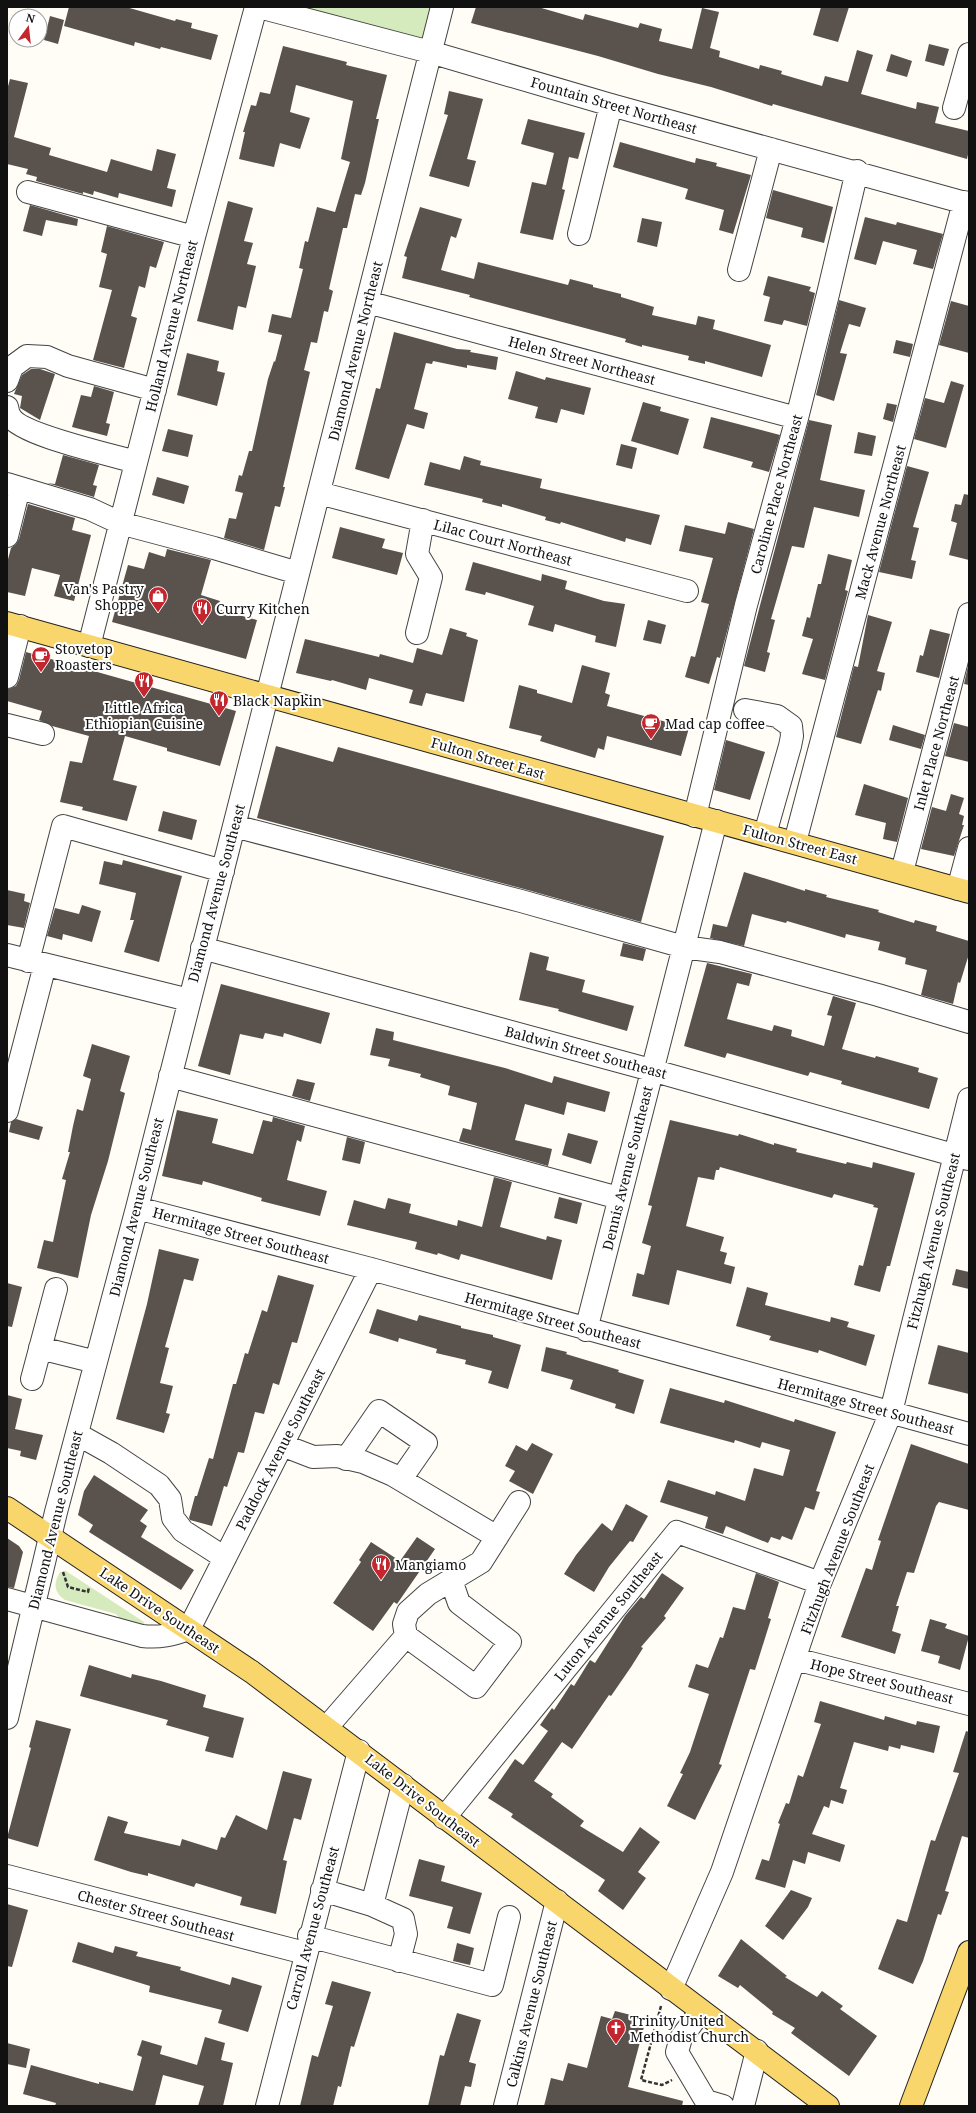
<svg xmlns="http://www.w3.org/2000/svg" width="976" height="2113" font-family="'Noto Serif',serif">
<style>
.green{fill:#d5ebbd}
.building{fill:#5a524d}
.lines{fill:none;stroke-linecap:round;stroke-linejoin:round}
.minor-casing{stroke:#444;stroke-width:24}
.major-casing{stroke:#222;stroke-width:24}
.path{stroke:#333;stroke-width:2.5;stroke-dasharray:4 2;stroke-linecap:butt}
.minor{stroke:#fff;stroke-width:22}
.major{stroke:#f9d66b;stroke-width:22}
.labels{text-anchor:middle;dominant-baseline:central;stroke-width:4;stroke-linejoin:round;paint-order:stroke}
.street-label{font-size:14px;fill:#111;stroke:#fff}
.poi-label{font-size:14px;fill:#111;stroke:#fff;text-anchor:start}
</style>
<rect width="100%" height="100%" fill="#fffdf5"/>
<!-- green -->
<path class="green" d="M259 7H442L430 52Z
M66 1571 144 1622 145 1628 123 1622 116 1614 65 1600C54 1593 53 1583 60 1572Z"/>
<!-- building -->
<path class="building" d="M69 7H126L175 21 176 19 192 23 191 28 218 35 211 60 161 47 160 49 135 42 134 46 64 26Z
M476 7H538L583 20 585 14 638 28 640 23 662 29 659 41 692 49 702 8 719 12 710 48 720 51 719 57 759 69 760 65 782 71 781 74 822 86 825 76 848 82 857 50 873 55 861 94 916 109 917 102 939 107 935 123 969 131V150L967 159 773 104 772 106 711 87 658 74 598 56 471 23Z
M821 7H849L838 42 813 35Z
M50 16 64 20 58 44 44 40Z
M929 44 949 49 944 66 925 61Z
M283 46 347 62 346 65 387 75 376 119H379L365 183 361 195 355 194 347 228H343L329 289 333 291 328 312 324 311 317 343 311 342 304 370 310 372 283 487H285L280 507 275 506 264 550 224 538 229 518 236 519 243 493 235 491 239 475 242 476 249 451H252L268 379 274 361 275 362 282 335 268 332 272 314 291 318 303 269 299 268 305 241 308 242 317 207 335 212 350 162 341 159 353 101 296 85 290 112 310 118 300 149 280 143 274 167 239 159 245 132H243L251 105 256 106 260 92 270 94Z
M891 54 912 61 907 77 886 71Z
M10 79 28 83 14 137 51 148 49 155 107 172 111 159 152 171 157 149 176 154 167 188 176 190 172 207 119 193 118 198 94 191 93 195 83 192V194L36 181 37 177 26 174 28 169 7 164V90Z
M449 91 483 99 467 159 476 161 469 187 429 176 448 115 444 114Z
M528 119 585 133 578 159 569 157 562 189 565 190 553 240 520 233 532 182 546 185 554 153 521 144Z
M620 142 695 163 696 158 717 163 716 166 751 175 733 234 719 230 724 210 685 199 688 189 613 167Z
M773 190 833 207 824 243 801 237 803 228 766 218Z
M228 201 253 208 244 241 253 243 247 264 256 266 246 308 238 306 233 330 197 321Z
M30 205 78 219 77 226 46 220 42 236 23 231Z
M420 207 462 219 456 238 451 236 441 270 474 279 478 262 568 285 570 279 593 285V287L621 294V297L654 307 652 315 696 325 698 316 715 320 713 329 771 345 762 377 705 361V364L688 360 689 356 642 345V347L625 342 626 339 469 297 470 295 402 278 407 257 404 256Z
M865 217 896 225 897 222 943 234 933 269 913 264 917 250 883 241 876 265 854 259Z
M642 218 662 222 657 247 637 242Z
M107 226 164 242 156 268 150 266 145 288 139 286 131 316 137 318 124 368 93 360 112 290 99 287 107 254 101 252Z
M768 276 811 287 809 291 815 293 807 326 784 320 782 325 764 321 770 297 763 295Z
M839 300 866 308 860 327 849 324 840 353 847 354 834 401 816 395Z
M951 301 969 306V353L939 345Z
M394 332 457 349 471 350 470 352 498 357 496 370 467 365V368L433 361 432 364 426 363 414 409 428 413 424 429 407 424 389 479 355 469 376 388 380 389Z
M896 340 913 344 910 357 893 353Z
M187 353 219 361 217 371 225 373 217 406 177 395Z
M31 369H40L55 374 40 420 20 408 22 396 14 394 22 375Z
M516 371 545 380 546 377 591 388 584 415 561 409 557 423 535 418 538 407 508 399Z
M951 381 964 385 946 448 914 439 925 398 944 403Z
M94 386 114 392 106 423 110 424 107 436 72 427 81 395 91 397Z
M643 402 661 407 660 411 689 419 678 455 631 441Z
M887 403 897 405 893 422 883 419Z
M711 417 780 435 769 472 751 467 753 462 703 448Z
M809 420 832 425 820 480 865 490 859 517 814 507 804 548 792 546 771 619 775 620 767 652 770 653 765 672 744 666Z
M168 429 193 435 188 457 162 451Z
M858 432 876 436 872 456 854 453Z
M621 444 637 448 632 469 616 465Z
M63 455 99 465 93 485 97 486 94 497 47 483 55 484Z
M464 456 481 461 480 465 542 479 540 488 660 515 651 545 626 538 625 542 561 522 560 524 545 520 546 517 502 504V507L482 502 483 499 424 485 430 462 460 470Z
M907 466 929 472 913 527 919 528 911 560 916 561 912 579 879 572Z
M157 477 189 486 184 504 152 495Z
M964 494 969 495V560L949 555 957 523 951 521 955 504 961 505Z
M28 504 75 518 72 530 91 535 74 601 54 596 60 575 32 568 25 596 7 592V563L11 548 16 544 19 539Z
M728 522 754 529 720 658 717 657 709 684 685 677 691 656 695 657 709 604 701 602 713 558 679 551 685 525 725 534Z
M340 527 385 539 382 548 403 553 397 575 332 558Z
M167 549 211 560 201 595 220 601 217 609 257 620 246 659 112 622 128 565 144 569 149 552 165 557Z
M828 554 852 560 845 590 848 591 825 680 802 674 813 639 802 636 807 617 810 618 818 584H821Z
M473 562 541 581 542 574 567 581 565 589 604 601 625 604 616 647 595 642 596 636 555 624 553 632 528 625 534 606 486 592 485 595 465 590Z
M868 615 892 622 877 671 885 673 881 691 878 690 861 744 836 737 854 666 858 667Z
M648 620 666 625 661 644 643 640Z
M450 628 467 633 466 636 478 640 464 702 426 693 422 706 409 703 413 690 369 678 366 690 332 680 331 681 296 673 305 639 379 657 380 654 413 663 417 648 442 655Z
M930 629 950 634 939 678 916 672 920 655 923 656Z
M26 652 236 711 220 766 167 751V748L125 736 113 780 137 786 127 821 82 810 83 807 60 802 70 761 82 763 89 736 52 726 39 720 42 711 7 701 8 689 16 686 19 680Z
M582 665 610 673 605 693 610 695 607 706 689 728 681 756 607 736 604 750 598 748 595 758 540 741 542 736 509 728 519 685 537 690V693L572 703Z
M968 666H969V685L964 684Z
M954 723 969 727V762L945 756Z
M893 725 925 735 921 749 889 740Z
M726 740 765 752 750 800 714 790Z
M276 746 333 762 338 747 664 836 641 922 524 889 257 818Z
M864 784 908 798 897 842 883 839 886 823 855 815Z
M951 794 964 798 959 814 964 816 962 825H964L954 856 921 849 932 807 946 811Z
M163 811 197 820 192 840 158 831Z
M123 860 182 876 159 962 124 952 134 920H130L136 893 99 884 104 861 122 865Z
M744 872 805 891V889L827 895 826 897 879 910 878 912 914 923 915 920 937 926 936 931 969 941V954L960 983 958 982 953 1004 921 995 927 970 905 964 906 958 878 950 880 942 846 934 845 938 787 921 786 923 752 914 744 946 710 938 713 924 727 927Z
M7 890 25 894 24 901 30 903 24 928 7 925Z
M82 905 101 911 92 942 63 934 62 940 47 936 55 908 79 914Z
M623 943 646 949 643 961 620 956Z
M530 952 549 957 546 970 585 980 582 992 634 1006 627 1031 558 1011 559 1009 519 1000Z
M707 963 752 974 749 986 737 983 727 1019 772 1031 774 1025 792 1030 791 1036 824 1046 832 1016 827 1015 833 996 856 1003 842 1049 875 1058 876 1056 919 1068 918 1072 938 1078 929 1109 841 1084 842 1081 810 1072 808 1076 727 1053 725 1058 684 1046Z
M221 984 330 1013 321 1044 284 1033 283 1037 265 1033 263 1039 240 1034 230 1075 198 1066Z
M376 1028 394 1032 393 1040 505 1068 552 1083 554 1076 610 1092 605 1112 567 1102 564 1115 525 1104 515 1140 552 1149 548 1166 459 1141 463 1128 471 1130 477 1103 448 1095 450 1086 420 1077 421 1074 388 1066 390 1059 370 1055Z
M92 1044 130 1056 120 1091 125 1093 108 1161 91 1215 78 1278 37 1268 44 1240 53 1242 66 1180 62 1179 70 1152H68L73 1126 77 1109 83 1111 91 1079 83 1076Z
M297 1079 315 1083 310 1101 292 1096Z
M177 1110 218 1119 212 1143 253 1154 263 1120 272 1122 273 1117 305 1126 301 1142 297 1140 287 1180 327 1191 320 1216 261 1201 262 1198 203 1181 202 1185 162 1176Z
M16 1119 43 1127 39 1140 9 1132 11 1122Z
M670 1120 738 1136 739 1134 774 1145V1143L797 1149 796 1152 846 1164 847 1162 872 1168 873 1162 915 1173 890 1266H887L880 1292 854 1285 859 1265 863 1266 878 1208 873 1207 874 1205 834 1194 832 1198 720 1167 719 1170H716L714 1180 698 1177 686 1226 724 1237 720 1251 727 1253 724 1264 735 1267 731 1284 677 1270 669 1305 632 1296 637 1273 644 1275 651 1246 642 1243 652 1206 648 1205Z
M568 1133 598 1141 591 1164 562 1155Z
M347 1137 365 1142 360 1164 342 1160Z
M494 1177 512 1182 500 1227 546 1240 547 1236 562 1240 552 1280 461 1254 459 1260 438 1253 437 1255 415 1249 417 1242 347 1225 354 1200 385 1209 388 1198 411 1204 409 1213 457 1226 458 1220 482 1227Z
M559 1197 582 1203 577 1224 554 1218Z
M159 1249 199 1259 193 1281 184 1279 165 1347 169 1348 160 1383 173 1386 166 1413 170 1414 164 1433 116 1419 147 1304Z
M956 1269 969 1272V1289L952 1285Z
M278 1275 314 1285 297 1343 292 1342 279 1385 273 1383 264 1414 255 1412 244 1453 238 1452 227 1487 224 1486 212 1526 190 1520 189 1518 195 1496H197L209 1458 213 1459 233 1384H236L245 1353 248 1354 262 1310 267 1312Z
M7 1283 22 1287 12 1327 7 1326Z
M747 1287 768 1293 765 1305 830 1322 831 1317 849 1322 847 1327 875 1335 866 1366 819 1350 818 1353 769 1340 771 1336 736 1326Z
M377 1309 417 1321 419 1315 461 1326V1328L493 1335V1337L521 1345 508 1389 488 1383 492 1371 465 1364 466 1360 436 1353 437 1349 399 1338 398 1342 369 1333Z
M938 1345 969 1353V1394L928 1384Z
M546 1347 567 1352 566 1354 619 1370 618 1372 644 1380 634 1414 615 1408 616 1404 570 1389 573 1380 541 1371Z
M670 1388 724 1403 725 1400 794 1422 795 1419 836 1432 816 1491 820 1492 814 1510 805 1507 792 1540 782 1536 780 1540 771 1537 768 1543 726 1526 723 1534 705 1528 708 1517 660 1502 668 1480 715 1495 716 1491 745 1501 754 1468 783 1476 790 1450 762 1442 760 1448 735 1440 734 1443 660 1423Z
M7 1395 22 1399 15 1429 43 1435 36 1460 20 1456 21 1451 7 1448Z
M532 1443 553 1454 533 1494 509 1481 515 1471 505 1466 516 1445 527 1451Z
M911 1444 969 1464V1510L939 1502 936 1506 914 1573 907 1572 896 1606H899L892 1631 901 1634 895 1654 841 1637 866 1568 872 1570 881 1541 878 1540Z
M94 1475 148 1510 140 1521 147 1526 141 1537 194 1570 181 1590 89 1532 93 1525 78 1515 84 1491Z
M626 1504 648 1516 633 1542 630 1541 609 1567 594 1592 564 1574 576 1555 602 1523 612 1531Z
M417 1537 435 1549 397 1604 394 1602 373 1631 333 1603 361 1562 359 1560 371 1542 400 1561Z
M7 1538 19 1546 23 1552 14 1588 7 1587Z
M662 1573 684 1588 664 1616 666 1618 641 1647 643 1648 631 1667 611 1696 609 1695 572 1749 562 1742 534 1781 553 1794 551 1797 584 1821 580 1826 623 1852 640 1827 660 1842 638 1872 646 1878 623 1910 598 1891 605 1880 511 1817 513 1814 488 1798 515 1759 523 1765 548 1731 540 1725 552 1708 554 1710 571 1684 574 1686 590 1660 595 1663 625 1616 641 1597 644 1599Z
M756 1573 779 1582 768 1618 771 1619 755 1670 750 1669 719 1764 722 1765 695 1820 667 1806 683 1774 680 1773 690 1752 709 1694 688 1687 696 1664 708 1668 720 1637 723 1638 733 1607 745 1610Z
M930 1619 947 1624 945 1628 969 1636 960 1670 938 1663 940 1656 921 1651Z
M89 1665 131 1678 132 1674 161 1681 206 1695 203 1707 244 1718 233 1758 205 1751 209 1737 166 1725 168 1720 80 1696Z
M820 1701 884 1720 885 1716 916 1725 917 1721 940 1726 934 1753 901 1745 900 1749 889 1746 888 1751 854 1742 840 1788 847 1790 843 1804 831 1800 829 1808 824 1806 812 1834 845 1845 840 1862 808 1852 805 1864 793 1860 785 1888 755 1879 762 1859 769 1861 780 1824 778 1823 786 1803 789 1804 798 1775 803 1777 821 1724 814 1722Z
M36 1720 71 1729 38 1847 7 1838 31 1748 29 1747Z
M966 1731 969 1732V1838L962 1836 945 1891 949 1892 941 1915 938 1914 923 1961 913 1984 878 1969 897 1919 907 1922 931 1840 935 1841 959 1773 953 1772Z
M283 1771 312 1779 301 1820 294 1818 283 1860 287 1861 276 1914 240 1905 242 1897 196 1883 194 1887 148 1873V1876L131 1872 94 1860 108 1816 128 1822 124 1833 180 1846 182 1839 217 1850 221 1837 225 1838 236 1815 267 1830Z
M419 1859 445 1866 441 1881 482 1893 470 1934 447 1928 453 1907 409 1896Z
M791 1890 812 1898 808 1907 783 1940 765 1926Z
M7 1904 28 1910 12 1967 7 1966Z
M741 1939 787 1976 785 1977 817 1997 822 1991 843 2006 840 2009 877 2036 849 2076 791 2033 795 2028 772 2014 773 2012 740 1985 738 1988 718 1976Z
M78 1942 113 1953 115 1946 138 1952 136 1956 181 1967 180 1970 230 1985 232 1977 262 1986 248 2032 218 2023 222 2010 149 1992 150 1986 72 1962Z
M457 1943 474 1948 470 1965 453 1961Z
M332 1981 371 1992 354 2047 351 2046 341 2087 338 2086 333 2106H300L312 2055 318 2057 333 2006 325 2004Z
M615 2011 635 2016 633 2024 644 2027 628 2087 683 2101 682 2106H544L551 2078 563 2081 568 2063 587 2068 601 2016 612 2019Z
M457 2013 481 2020 469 2062 476 2064 471 2087 465 2086 460 2106H428L440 2055 444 2056Z
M205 2037 225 2043 221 2060 233 2063 223 2106H198L204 2086 163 2075 155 2106H55L56 2103 23 2094 31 2065 99 2084V2082L133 2091 142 2057 137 2055 142 2040 162 2046 160 2054 197 2065Z
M7 2043 30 2049 26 2068 7 2064Z"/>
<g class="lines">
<!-- minor casing -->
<g class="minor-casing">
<path id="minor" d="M259 7 430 52 611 105 969 204
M954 108 969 54
M28 192 194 237
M579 234 611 105
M739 270 771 149
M367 302 797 418
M7 381 12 367 27 356 47 357 68 366 155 390
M7 407C8 410 8 414 10 416 20 435 113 455 136 462
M7 484 90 509 120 523 214 548 298 573
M319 493 687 591
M7 536 19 488
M417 633 431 577 417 554 423 520
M89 646 194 237 256 7
M7 677 20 626
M745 710 777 716 791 726 792 736 790 746 765 834
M7 725 43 734
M695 816 746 605 797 418 828 294 857 171
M234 826 521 901 684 947 720 952 878 995 969 1022
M795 842 964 202
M902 872 969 614
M958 889 969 848
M202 948 651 1070 968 1159
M7 955 189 1000
M28 961 63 826 223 871
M170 1076 619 1198
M7 1111 45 965
M137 1208 371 1269 969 1434
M586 1330 716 821
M40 1348 96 1362
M32 1379 56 1289
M77 1434 111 1453 159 1485 170 1499 173 1518 183 1531 225 1558
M282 1445 313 1457 337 1456 363 1462 393 1475 497 1537
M346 1459 379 1411 426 1443 401 1479
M7 1599 142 1636C160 1638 172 1635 189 1629L371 1269
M406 1636 476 1687 510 1642 459 1603 451 1580
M795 1659 969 1704
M7 1718 56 1512 137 1208 442 7
M327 1727 406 1636 404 1624 408 1612 428 1594 481 1562 519 1502
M444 1818 677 1532 820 1583
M7 1876 305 1953
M322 1890 372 1905 403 1785
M372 1905 403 1919 406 1934 399 1961
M309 1936 492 1985 509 1917
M671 1989 722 1872 820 1583 891 1412 969 1099
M701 2011 681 2038 677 2052 706 2101 723 2106
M267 2106 359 1751
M505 2106 557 1901
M743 2106 757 2051"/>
</g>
<!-- major casing -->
<g class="major-casing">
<path id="major" d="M7 623 969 892
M7 1508 252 1672 828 2106
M911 2106 969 1952"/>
</g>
<!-- path -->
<path class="path" d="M63 1572 68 1587 88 1592 89 1587
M661 2006 641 2080 662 2085 672 2080"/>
<!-- minor -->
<use href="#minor" class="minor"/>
<!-- major -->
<use href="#major" class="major"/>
</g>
<!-- icons -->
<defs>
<g id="shop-pin" transform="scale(1)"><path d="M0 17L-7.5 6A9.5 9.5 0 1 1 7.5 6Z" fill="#c4262e" stroke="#fff"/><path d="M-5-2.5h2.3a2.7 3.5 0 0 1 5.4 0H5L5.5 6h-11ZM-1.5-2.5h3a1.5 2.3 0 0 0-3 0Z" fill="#fff"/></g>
<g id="restaurant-pin" transform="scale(1)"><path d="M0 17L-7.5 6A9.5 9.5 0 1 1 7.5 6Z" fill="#c4262e" stroke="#fff"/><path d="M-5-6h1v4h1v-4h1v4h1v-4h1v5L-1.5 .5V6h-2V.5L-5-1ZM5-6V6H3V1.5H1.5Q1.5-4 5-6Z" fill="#fff"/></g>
<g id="cafe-pin" transform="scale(1)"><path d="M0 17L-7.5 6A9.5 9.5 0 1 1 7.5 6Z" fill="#c4262e" stroke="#fff"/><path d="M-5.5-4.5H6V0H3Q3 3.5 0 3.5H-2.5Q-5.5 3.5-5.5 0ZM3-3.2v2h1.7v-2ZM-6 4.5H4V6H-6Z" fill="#fff"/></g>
<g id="church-pin" transform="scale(1)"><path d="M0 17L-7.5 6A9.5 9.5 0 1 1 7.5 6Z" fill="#c4262e" stroke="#fff"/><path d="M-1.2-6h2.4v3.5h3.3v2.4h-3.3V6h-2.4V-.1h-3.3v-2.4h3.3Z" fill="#fff"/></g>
</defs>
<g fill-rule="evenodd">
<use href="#shop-pin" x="158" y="596"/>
<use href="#restaurant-pin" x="202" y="608"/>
<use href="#cafe-pin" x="41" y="656"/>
<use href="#restaurant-pin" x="144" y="681"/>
<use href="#restaurant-pin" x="219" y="700"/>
<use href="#cafe-pin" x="651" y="723"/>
<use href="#restaurant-pin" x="381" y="1564"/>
<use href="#church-pin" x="616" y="2028"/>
</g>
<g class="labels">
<!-- street labels -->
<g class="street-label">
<text transform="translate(614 105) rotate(16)">Fountain Street Northeast</text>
<text transform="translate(171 326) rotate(-76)">Holland Avenue Northeast</text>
<text transform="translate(355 351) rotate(-76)">Diamond Avenue Northeast</text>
<text transform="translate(582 360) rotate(15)">Helen Street Northeast</text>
<text transform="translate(776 494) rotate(-75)">Caroline Place Northeast</text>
<text transform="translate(880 522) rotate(-75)">Mack Avenue Northeast</text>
<text transform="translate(503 542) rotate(15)">Lilac Court Northeast</text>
<text transform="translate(936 743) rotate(-75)">Inlet Place Northeast</text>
<text transform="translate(488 758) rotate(16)">Fulton Street East</text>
<text transform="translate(800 844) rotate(15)">Fulton Street East</text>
<text transform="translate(216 893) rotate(-75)">Diamond Avenue Southeast</text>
<text transform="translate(586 1052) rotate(15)">Baldwin Street Southeast</text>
<text transform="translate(627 1168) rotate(-76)">Dennis Avenue Southeast</text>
<text transform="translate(136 1207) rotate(-76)">Diamond Avenue Southeast</text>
<text transform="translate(241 1235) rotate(15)">Hermitage Street Southeast</text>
<text transform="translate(933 1241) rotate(-76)">Fitzhugh Avenue Southeast</text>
<text transform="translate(553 1320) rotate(15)">Hermitage Street Southeast</text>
<text transform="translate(866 1406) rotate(15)">Hermitage Street Southeast</text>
<text transform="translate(280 1449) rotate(-63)">Paddock Avenue Southeast</text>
<text transform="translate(55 1520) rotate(-76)">Diamond Avenue Southeast</text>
<text transform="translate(837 1549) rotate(-69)">Fitzhugh Avenue Southeast</text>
<text transform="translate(160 1610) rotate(34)">Lake Drive Southeast</text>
<text transform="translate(608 1616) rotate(-51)">Luton Avenue Southeast</text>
<text transform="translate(882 1681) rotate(14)">Hope Street Southeast</text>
<text transform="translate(423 1800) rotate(38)">Lake Drive Southeast</text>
<text transform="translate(156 1915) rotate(15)">Chester Street Southeast</text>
<text transform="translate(312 1928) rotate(-75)">Carroll Avenue Southeast</text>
<text transform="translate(531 2004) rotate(-76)">Calkins Avenue Southeast</text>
</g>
<!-- poi labels -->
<g class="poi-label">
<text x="144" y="588" text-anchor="end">Van's Pastry<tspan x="144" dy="16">Shoppe</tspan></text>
<text x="216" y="608">Curry Kitchen</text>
<text x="55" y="648">Stovetop<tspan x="55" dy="16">Roasters</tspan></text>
<text x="233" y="700">Black Napkin</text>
<text x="144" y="707" text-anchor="middle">Little Africa<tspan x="144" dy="16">Ethiopian Cuisine</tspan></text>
<text x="665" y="723">Mad cap coffee</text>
<text x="395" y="1564">Mangiamo</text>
<text x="630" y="2020">Trinity United<tspan x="630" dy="16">Methodist Church</tspan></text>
</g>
</g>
<!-- border -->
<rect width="976" height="2113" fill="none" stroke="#111111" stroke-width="16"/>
<!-- north arrow -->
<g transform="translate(28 28) rotate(15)"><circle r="19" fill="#ffffff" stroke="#a0a0a0"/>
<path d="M0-3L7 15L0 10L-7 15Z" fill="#c4262e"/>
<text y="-6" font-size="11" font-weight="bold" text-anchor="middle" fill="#111111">N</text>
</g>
</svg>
